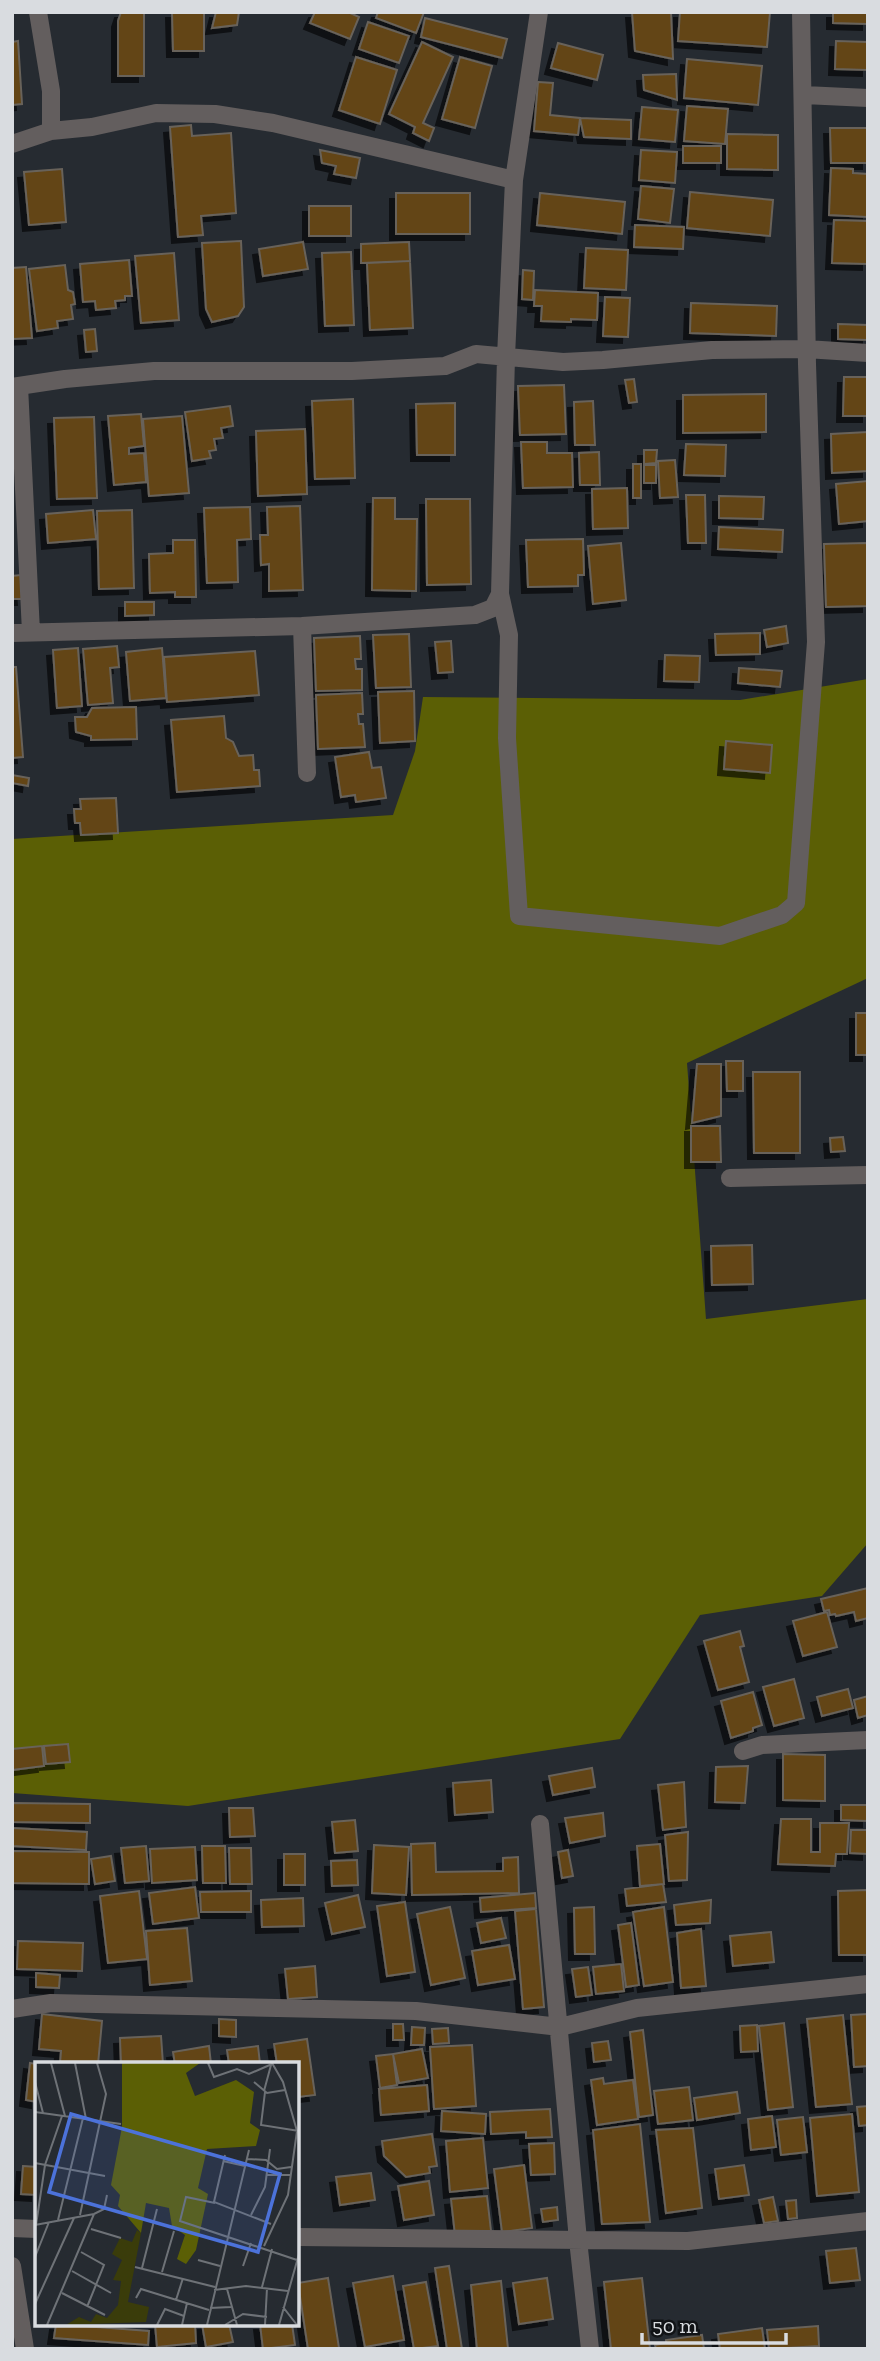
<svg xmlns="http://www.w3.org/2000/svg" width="880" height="2361" font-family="'Zilla Slab',serif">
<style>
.forest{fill:#5b5f05}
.building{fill:#634413;stroke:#68625a;stroke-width:2;filter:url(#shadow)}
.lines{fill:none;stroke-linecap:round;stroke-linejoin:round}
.minor{stroke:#635e5e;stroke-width:18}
.inset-road{fill:none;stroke:#6e7277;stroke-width:2}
.view{fill:#4c72da;fill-opacity:0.15;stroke:#4c72da;stroke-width:3.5}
.inset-edge{fill:none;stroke:#d9dce0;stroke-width:3.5}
</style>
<defs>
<filter id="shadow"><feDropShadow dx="-6" dy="6" stdDeviation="0" flood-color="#0009"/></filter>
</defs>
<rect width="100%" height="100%" fill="#262b31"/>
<!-- forest -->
<path class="forest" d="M868 679V978L687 1063 706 1319 868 1299V1543L822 1596 700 1615 620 1739 188 1806 12 1793V839L393 815 415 751 423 697 740 700Z"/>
<!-- building -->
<path class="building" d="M121 12H144V76H118V21Z
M172 12H204V51H173Z
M216 12H239L237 25 212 28Z
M315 12H348L359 17 350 39 310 23Z
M378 12H424L416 33 376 18Z
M632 12H671L673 59 635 51Z
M680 12H770L767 47 678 41Z
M833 12H868V24L833 23Z
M425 18 507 39 502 58 421 37Z
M368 22 409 36 399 63 359 49Z
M18 41 22 104 12 105V42Z
M836 41 868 42V70L835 69Z
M422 42 453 57 423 123 434 128 429 141 413 133 415 127 389 114Z
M558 43 603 55 597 80 551 68Z
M356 57 397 70 380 124 339 110Z
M460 57 492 66 475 128 442 119Z
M687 59 762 66 758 105 684 98Z
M676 74 677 100 644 90 643 75Z
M538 82 553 83 550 115 580 118 578 135 534 131Z
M687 106 728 109 725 144 684 141Z
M642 107 678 110 675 142 639 139Z
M580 118 631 120V139L584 137Z
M191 125 192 136 231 133 236 213 201 216 203 235 178 237 170 127Z
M830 128H868V163H831Z
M727 134 778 135V170L727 169Z
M683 146H721V163H683Z
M320 150 360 158 356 178 334 174 336 166 322 163Z
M641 150 677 152 675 183 639 180Z
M831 168 853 169V173L868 174V217L829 215Z
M62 169 66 222 29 225 24 172Z
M641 186 674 189 670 223 638 219Z
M690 192 773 200 770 236 687 228Z
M396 193H470V234H396Z
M540 193 625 202 622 234 537 225Z
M309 206H351V236H309Z
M834 220 868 221V264L832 263Z
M635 225 684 227 683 249 634 247Z
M241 241 244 307 238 316 212 322 206 309 202 243Z
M303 242 308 269 263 276 259 249Z
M409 242 410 261 361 263V244Z
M586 248 628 250 626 290 584 288Z
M351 252 354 325 325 326 322 253Z
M174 253 179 320 141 323 135 256Z
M129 260 132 296H125V300L115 301 116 308 96 310 95 301 83 302 80 264Z
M410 261 413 328 370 330 367 263Z
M65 265 68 290 73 292 75 304 71 305 73 319 57 321 58 328 37 331 29 269Z
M26 267 32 338 12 339V268Z
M523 270 534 271 533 300 522 299Z
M535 290 598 293 597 320 571 319V322L541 321 542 306H534Z
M605 297 630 298 628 337 603 336Z
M691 303 777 306 776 336 690 333Z
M838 324 868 325V340L838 339Z
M95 329 97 351 86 352 84 330Z
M844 377H868V416H843Z
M634 379 637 402 629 403 625 380Z
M564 385 566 434 520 435 518 386Z
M766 394V432L683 433V395Z
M353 399 355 478 315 479 312 401Z
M593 401 595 445H575L574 402Z
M455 403V455H417L416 404Z
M230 406 233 426 221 428 223 438 214 439 216 450 209 451 211 458 192 461 185 412Z
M141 414 144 446 129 448V454L144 453 146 482 114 485 108 416Z
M182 416 189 493 149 496 143 419Z
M94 417 97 498 57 499 54 418Z
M305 429 307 494 258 496 256 431Z
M868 432V471L832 473 831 434Z
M521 442H547V453H572L573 487 523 488Z
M686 444 726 445 725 476 684 475Z
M644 450H657L656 463 644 464Z
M599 452 600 485H580L579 453Z
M675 460 678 497 660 498 658 461Z
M633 464H641V498H633Z
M644 465H656V483H644Z
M868 481V521L839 524 836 484Z
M627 488 628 528 593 529 592 489Z
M686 495H705L706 543H688Z
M719 496 764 497 763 519 719 518Z
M373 498H395V519H417L416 591 372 590Z
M426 499H470L471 584 427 585Z
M300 506 303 590 269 591V564L261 565 260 535H268L267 507Z
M250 507 251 539 237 540 238 582 207 583 204 508Z
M93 510 96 539 48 543 46 514Z
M132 510 134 588 99 589 97 511Z
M719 527 783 530 782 552 718 549Z
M583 539 584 575H578V586L528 587 526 540Z
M173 540H195L196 597H175V592L150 593 149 554 173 553Z
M621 543 626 600 593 604 588 546Z
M868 543V606L826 607 824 544Z
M21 575 23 599H12V576Z
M125 602H154V615L125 616Z
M786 626 788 643 767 647 764 630Z
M760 633V654L716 655 715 634Z
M409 634 411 687 376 688 373 635Z
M360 636 361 659H355L356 669H362V690L316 691 314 638Z
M451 641 453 672 438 673 435 642Z
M117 646 119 667 110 668 113 703 88 705 83 649Z
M78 648 82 706 57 708 53 650Z
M162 648 166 698 130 701 126 652Z
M255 651 259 695 167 702 164 657Z
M665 655 700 656 699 682 664 681Z
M12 667H16L23 757 12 758Z
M739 668 782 671 780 687 738 683Z
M414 691 415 741 380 743 378 692Z
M362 693 363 714H358L359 724H363L365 747 318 749 316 695Z
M136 707 137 739 91 740V736L76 732 75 717H87L92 708Z
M224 716 226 738 233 742 239 756 253 755 254 770H259L260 786 177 792 171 720Z
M726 741 772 745 770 773 724 769Z
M369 752 372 768 381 767 386 798 356 802 355 795 341 797 335 757Z
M12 775 29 778 28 786 12 783Z
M116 798 118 833 81 835 80 823H75L74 809H81L80 799Z
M856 1013H868V1055H856Z
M726 1061H743V1091H727Z
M697 1064H721V1116L692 1123Z
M753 1072H800V1153H754Z
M691 1126H720L721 1162H691Z
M843 1137 845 1151 831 1152 830 1138Z
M752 1245 753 1284 712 1285 711 1246Z
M868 1588V1618L856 1621 854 1612 836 1616 835 1614 830 1615 829 1610 824 1611 821 1599Z
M827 1612 837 1647 803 1656 793 1621Z
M740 1631 744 1646 740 1647 749 1682 718 1690 704 1641Z
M794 1679 804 1718 774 1726 763 1687Z
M848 1689 853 1708 822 1716 817 1697Z
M753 1692 762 1725 753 1728V1731L731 1738 721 1701Z
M868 1696V1715L858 1718 854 1700Z
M68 1744 70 1762 46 1764 44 1746Z
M42 1746 44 1766 12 1770V1749Z
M783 1754 825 1755V1801L783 1800Z
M748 1766 745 1803 715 1802 716 1767Z
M592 1768 595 1787 553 1795 549 1776Z
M491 1780 493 1812 455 1815 453 1783Z
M684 1782 686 1827 663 1830 658 1785Z
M12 1803 90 1804V1823L12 1822Z
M841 1805H868V1821L841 1820Z
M229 1808H253L255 1836 230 1837Z
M603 1813 605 1836 570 1843 565 1818Z
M781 1819H811V1852H820V1823H849L847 1854H836L835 1866 778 1864Z
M355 1820 358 1851 335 1853 332 1822Z
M12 1828 87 1832 86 1850 12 1846Z
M851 1830H868V1854L850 1853Z
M688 1832 687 1880 669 1881 665 1835Z
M435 1843 436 1872 503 1871V1858L518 1857 519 1893 412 1895 411 1844Z
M660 1844 664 1884 640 1886 637 1846Z
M374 1845 409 1847 406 1895 372 1893Z
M146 1846 149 1881 125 1883 121 1848Z
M202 1846H225L226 1883H203Z
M195 1847 197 1880 152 1883 150 1849Z
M229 1848H251L252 1884H230Z
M568 1850 573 1876 562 1878 558 1852Z
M12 1851 89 1852V1884L12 1883Z
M284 1854H305V1885H284Z
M111 1856 115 1881 95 1884 91 1859Z
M357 1860 358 1885 332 1886 331 1861Z
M663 1884 666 1902 627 1906 625 1889Z
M195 1887 199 1918 153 1924 149 1893Z
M868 1890V1955H839L838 1891Z
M139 1891 147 1959 108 1963 100 1896Z
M251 1891V1912H201L200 1892Z
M535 1893 536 1908 481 1912 480 1898Z
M358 1895 365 1927 332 1934 325 1903Z
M303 1898 304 1926 262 1927 261 1900Z
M711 1900 710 1923 676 1925 674 1905Z
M405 1902 415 1972 387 1976 377 1906Z
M450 1907 465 1978 431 1985 417 1914Z
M594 1907 595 1954H575L574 1908Z
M664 1907 673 1982 644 1986 633 1912Z
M536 1909 544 2007 523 2009 515 1911Z
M501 1918 506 1938 481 1943 477 1923Z
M631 1923 639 1985 626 1987 618 1925Z
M187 1928 192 1981 150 1985 146 1931Z
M701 1929 706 1986 681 1988 677 1933Z
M771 1932 774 1962 733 1966 730 1936Z
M18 1941 83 1943 82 1971 17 1969Z
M509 1945 515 1979 478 1985 472 1951Z
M621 1964 624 1991 596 1994 593 1967Z
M315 1966 317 1997 288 1999 285 1969Z
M588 1967 592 1995 576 1997 572 1969Z
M36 1973 60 1975 59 1988 36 1987Z
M42 2014 102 2021 98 2064H60L61 2051 39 2049Z
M868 2014V2066L854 2067 851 2015Z
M843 2015 852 2104 816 2107 807 2019Z
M219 2019 236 2020V2037L219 2036Z
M784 2023 793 2107 768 2110 759 2026Z
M393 2024H403L404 2040H393Z
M757 2025 758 2051 741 2052 740 2026Z
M412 2027 425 2028 424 2045H411Z
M448 2028 449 2043 433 2044 432 2029Z
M643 2030 653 2115 639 2117 630 2032Z
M161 2036 163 2064H121L120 2038Z
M307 2039 315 2095 298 2097V2064H277L274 2044Z
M608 2041 611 2060 594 2062 592 2043Z
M472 2045 476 2106 434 2109 430 2047Z
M209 2046 211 2064H175L173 2052Z
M258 2046 260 2064H229L227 2050Z
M422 2049 428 2078 399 2083 393 2054Z
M393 2054 397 2085 380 2088 376 2056Z
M30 2063 37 2064V2102L26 2100Z
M603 2078 604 2084 633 2080 638 2119 597 2125 591 2080Z
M427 2085 429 2111 381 2115 379 2089Z
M689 2087 693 2120 658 2124 654 2091Z
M737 2092 740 2113 697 2120 694 2098Z
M868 2106V2125L859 2126 857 2107Z
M550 2109 552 2137 526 2138V2132L491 2134 490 2112Z
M442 2111 486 2114 485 2134 441 2131Z
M852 2114 859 2192 817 2196 810 2118Z
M772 2116 776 2147 751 2150 748 2119Z
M803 2117 807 2152 781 2155 777 2120Z
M640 2124 650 2222 602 2224 593 2130Z
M693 2128 702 2208 666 2213 656 2130Z
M432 2134 437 2166 429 2167 430 2173 406 2177 384 2156 382 2141Z
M483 2138 488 2188 450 2192 446 2141Z
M554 2143 555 2174 531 2175 529 2144Z
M524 2165 532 2228 502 2232 494 2169Z
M744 2165 749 2195 719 2199 715 2169Z
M23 2166 37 2167V2195L21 2194Z
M371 2173 375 2200 340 2205 336 2177Z
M429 2181 434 2215 404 2220 398 2186Z
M487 2196 491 2231 455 2235 451 2199Z
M773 2197 778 2221 764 2223 759 2200Z
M796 2200 797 2218 788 2219 786 2201Z
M557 2207 558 2220 543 2222 541 2209Z
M856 2248 860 2280 830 2283 826 2251Z
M449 2266 462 2349H447L435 2268Z
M393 2276 404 2340 365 2347 353 2283Z
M328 2278 339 2348 308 2349 298 2283Z
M547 2278 553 2319 519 2324 513 2283Z
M642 2278 650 2349H611L604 2282Z
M501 2281 508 2349H477L471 2285Z
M426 2282 438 2346 414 2349 403 2286Z
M56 2324 149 2331 148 2345 54 2338Z
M155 2324H195L196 2343 157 2347Z
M202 2324H229L233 2342 206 2347Z
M260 2324H292L295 2345 263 2349Z
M818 2326 819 2346 769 2349 767 2330Z
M762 2328 765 2349H720L718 2334Z
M702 2335 704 2349H656L655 2345 666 2343V2340Z"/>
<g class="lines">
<!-- minor -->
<path class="minor" d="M38 12 51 91V131
M804 95 868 98
M12 144 51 131 92 127 156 113 215 114 273 123 514 180
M19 386 31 632
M12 387 65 379 154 371H352L445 366 476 354 563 362 603 360 712 350 806 349 868 353
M500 594 509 635 507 738 519 916 720 936 782 915 796 903 816 642 807 364 801 12
M302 626 307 773
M12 633 302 626 475 615 493 608 500 594 506 357 514 180 539 12
M730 1178 868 1175
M743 1751 762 1745 868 1740
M540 1824 578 2240 590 2349
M12 2009 51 2003 416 2011 560 2027 637 2008 868 1984
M12 2228 37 2229
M298 2237 688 2241 868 2221
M12 2266 25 2349"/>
</g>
<!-- overview -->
<g transform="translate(35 2062)">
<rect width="264" height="264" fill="#262b31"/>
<path d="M102 168 106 171 93 240 114 245 111 260 31 263 44 255 56 260 61 252 72 256 83 243 86 219 78 218 87 198 77 192 85 176 97 180Z" fill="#3a3c0a"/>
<path d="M87 1H165L151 11 160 34 201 18 219 30 215 61 225 68 221 84 172 87 163 126 173 132 161 188 151 202 142 197 150 173 137 164 134 146 111 141 106 171 83 144 85 133 76 123 87 65Z" fill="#5b5f05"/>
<path class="inset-road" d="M16 1 30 54M40 1 51 57M173 1 179 15 202 7 214 12 237 2M0 20 8 51M219 20 232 31 250 28M229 29 236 3M230 30 226 63 264 69M0 50 86 62M190 93 179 140 236 162M212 97 231 98 242 107 256 105M188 99 210 104M0 101 70 114M232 113H256M180 141 151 135 145 159 262 198M45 153 71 32 62 1M216 153 230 125 235 87M23 158 48 56M0 163 59 152 69 147 72 133M1 163 10 103 27 54M56 167 86 176M229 184 253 133 262 69 248 20 237 1M46 190 69 203 52 245M0 195 14 160M163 198 185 204M208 204 216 181M100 205 180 225M107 206 122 147M37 209 76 231M127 210 139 169M227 225 237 187M192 227 202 263M179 228 211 224 253 229M27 231 70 253M101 236 106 227 174 248M141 238 148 216M0 242 39 156M248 245 262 263M175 246 196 245M12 263 59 152M122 263 130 247 149 254M147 263 152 241M172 263 214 88M190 263 208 252 232 255M230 263 232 226M244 263 264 192"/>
<path class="view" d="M36 52 245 112 223 190 14 130Z"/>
<rect width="264" height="264" class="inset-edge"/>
</g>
<!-- border -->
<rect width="880" height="2361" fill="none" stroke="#d9dce0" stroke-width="28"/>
<!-- scale -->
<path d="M642 2333v10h144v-10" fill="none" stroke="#d9dce0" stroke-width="3.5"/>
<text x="652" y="2333" font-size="21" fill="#d9dce0" stroke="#111316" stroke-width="5" paint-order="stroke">50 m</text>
</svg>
